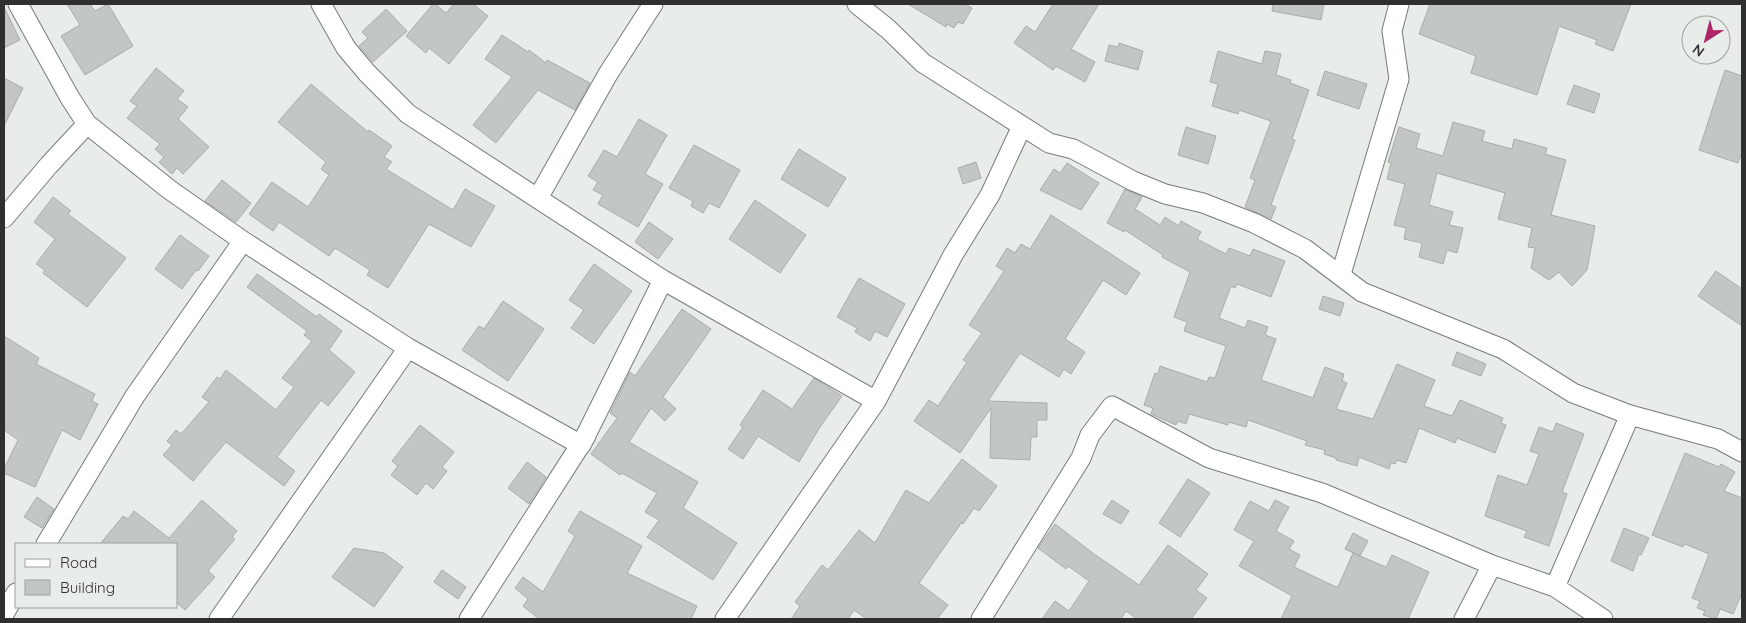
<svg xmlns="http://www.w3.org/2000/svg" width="1746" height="623" font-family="Quicksand,sans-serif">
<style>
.building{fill:#c3c7c4;stroke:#a9adaa}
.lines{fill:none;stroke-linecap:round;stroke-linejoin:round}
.street-casing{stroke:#787c79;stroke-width:21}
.street{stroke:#fff;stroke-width:19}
</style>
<rect width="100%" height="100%" fill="#e8ede9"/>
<!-- building -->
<path class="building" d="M67 4H90L95 11 108 4 133 46 85 75 61 36 80 25Z
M433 4H435L446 13 454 4H473L488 16 449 64 429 48 426 53 406 36Z
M908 4H965L972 8 963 24 958 22 954 28 947 24 946 27Z
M1053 4H1099L1071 49 1095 62 1085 82 1056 66 1053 70 1014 43 1026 26 1035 32Z
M1273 4H1324L1321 20 1272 11Z
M1430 4H1631L1613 51 1595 44 1597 40 1559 26 1537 95 1471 73 1476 56 1419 34Z
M4 7 20 40 4 48Z
M386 9 407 31 373 62 359 46 368 38 362 32Z
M502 35 528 52 529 50 546 63 547 60 590 83 575 110 538 90 496 143 473 125 512 77 485 59Z
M1119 43 1143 51 1138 70 1105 61 1109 45 1118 47Z
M1218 51 1262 64 1265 51 1281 54 1276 75 1291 80 1290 83 1309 90 1292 139 1295 140 1271 205 1276 207 1271 219 1245 207 1255 180 1250 178 1271 121 1239 110 1238 114 1212 106 1218 84 1210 82Z
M156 68 184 91 177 99 188 107 178 119 209 147 183 174 177 168 172 174 159 162 164 157 155 149 160 144 127 118 137 106 130 101Z
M1725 70 1742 76V152L1738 163 1699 150Z
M1325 71 1367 84 1359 109 1317 95Z
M4 78 23 88 4 126Z
M311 84 368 132 369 130 392 146 384 157 392 162 386 169 453 210 465 189 495 206 471 247 429 224 388 288 367 275 370 270 335 248 329 256 279 222 273 231 249 214 272 182 308 207 329 175 321 169 326 162 278 122Z
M1574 85 1600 94 1594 113 1567 104Z
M639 119 667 135 645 174 663 184 638 227 598 204 603 195 593 190 598 182 588 176 604 150 617 157Z
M1453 122 1485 131 1482 141 1512 149 1514 139 1547 148 1545 154 1566 160 1551 215 1595 226 1587 270 1572 286 1559 272 1549 280 1531 268 1535 248 1528 247 1532 228 1498 219 1505 193 1437 173 1429 205 1453 212 1449 225 1463 228 1457 253 1447 250 1443 264 1419 257 1422 243 1404 239 1406 228 1394 225 1405 184 1387 179 1391 163 1388 162 1399 127 1420 134 1416 148 1443 156Z
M1186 127 1216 136 1208 164 1178 155Z
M694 145 740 170 719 208 709 203 703 213 691 206 693 201 669 188Z
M799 149 846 178 828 207 781 179Z
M976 162 981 178 963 184 958 168Z
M1067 163 1099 183 1081 210 1040 190 1054 169 1060 173Z
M222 180 251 203 236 222 205 201Z
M1125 189 1142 197 1135 209 1160 225 1165 217 1179 226 1181 221 1201 232 1197 239 1226 254 1229 248 1250 256 1253 249 1285 261 1271 297 1237 284 1235 288 1231 286 1219 318 1245 328 1248 320 1268 327 1265 335 1276 339 1261 380 1313 398 1325 367 1344 374 1342 381 1347 383 1336 409 1373 419 1397 364 1435 380 1424 406 1452 416 1460 400 1503 418 1501 423 1506 425 1495 453 1457 438 1455 443 1419 428 1406 463 1397 460 1395 464 1391 463 1389 469 1359 457 1357 466 1336 460V458L1324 454 1325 450 1305 445 1307 441 1248 420 1246 427 1228 422V425L1189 414 1186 424 1178 421 1176 425 1151 414 1153 408 1144 405 1155 373 1158 374 1160 366 1207 382 1209 377 1215 378 1226 346 1184 331 1187 322 1174 317 1190 272 1162 257 1163 255 1125 230 1124 232 1107 223Z
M53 197 71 211 68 214 126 258 87 307 43 273 45 270 36 264 55 239 34 222Z
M755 200 806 235 780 273 729 239Z
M1051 215 1140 273 1126 295 1103 280 1065 339 1085 352 1071 374 1064 369 1059 377 1020 353 988 401 1047 403V420H1037V437H1031L1030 460 990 458 991 408 960 453 914 421 929 400 938 406 967 362 963 360 982 333 969 325 1004 271 996 266 1007 248 1015 253 1021 244 1030 249Z
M649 222 673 239 658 259 635 242Z
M180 235 209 256 198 271 196 270 182 289 155 269Z
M594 264 632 291 594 344 571 328 584 310 569 300Z
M1716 271 1742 289V326L1698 296Z
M257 274 317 317 319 314 342 331 329 350 355 372 328 406 321 400 277 457 295 471 284 486 226 442 193 481 163 455 172 445 167 441 176 430 181 434 209 402 202 397 217 377 220 379 226 370 276 410 294 387 282 378 312 341 304 335 307 331 247 287Z
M859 278 905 304 887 337 875 331 870 341 855 332 857 328 837 317Z
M1323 296 1344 303 1340 316 1319 309Z
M503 301 544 329 508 381 462 350 479 326 484 329Z
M682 309 711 329 663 397 676 409 665 421 651 408 629 442 698 482 683 508 737 543 713 580 647 537 659 520 645 512 657 493 622 473 620 475 591 454 617 418 610 413 630 372 635 376Z
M4 336 39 358 36 364 95 394 92 401 98 404 80 440 62 430 35 487 4 473V469L18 440 4 430Z
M1457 352 1486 364 1481 376 1452 365Z
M814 378 842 396 820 427 799 462 758 436 743 459 728 449 743 427 740 425 763 390 792 409Z
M1556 423 1584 434 1562 492 1567 494 1549 546 1524 537 1527 531 1485 516 1498 475 1527 485 1539 454 1530 451 1539 427 1553 432Z
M420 425 454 452 442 467 447 471 433 489 426 483 417 495 391 475 398 466 392 461Z
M1685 453 1719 467 1721 464 1735 472 1724 491 1742 498V593L1733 614 1720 609 1716 619 1703 615 1705 611 1697 608 1700 601 1692 598 1709 554 1685 544 1683 547 1652 535Z
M962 459 997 486 979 511 974 508 963 524 962 522 919 583 948 605 937 619H867L854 610 848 619H791L800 606 795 602 822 565 828 570 859 530 875 543 906 490 929 503Z
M527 462 546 477 529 504 508 488Z
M1188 479 1210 493 1180 537 1159 523Z
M37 497 54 509 42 528 24 517Z
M202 500 237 531 232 537 235 539 208 571 215 577 185 610 176 602V544H100L123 516 128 519 134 511 169 538Z
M1112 500 1129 511 1121 524 1103 514Z
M1275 500 1289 507 1276 531 1294 541 1289 549 1300 555 1294 567 1334 586 1338 587 1353 553 1386 567 1392 555 1429 572 1408 619H1281L1292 596 1239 566 1254 541 1234 530 1250 501 1269 511Z
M580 511 642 546 627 573 697 606 691 619H539L523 606 528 599 515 588 523 577 543 592 575 536 568 531Z
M1055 524 1094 554 1139 585 1168 545 1208 574 1196 590 1207 598 1191 619H1137L1126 611 1121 619H1042L1055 601 1069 611 1089 581 1068 566 1066 569 1038 548Z
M1624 528 1649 538 1641 555 1639 554 1633 571 1611 561Z
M1353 533 1368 541 1360 556 1345 549Z
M354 548 384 553 403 567 374 607 332 577Z
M442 570 466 587 458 599 434 582Z"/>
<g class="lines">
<!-- street casing -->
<g class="street-casing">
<path id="street" d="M18 4 70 98 87 124 170 190 243 241 408 348 581 445 663 280
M321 4 346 48 367 73 408 114 663 280 876 401
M857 4 888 29 923 63 1049 143 1073 149 1133 181 1165 194 1203 203 1254 223 1305 249 1362 292 1503 349 1573 393 1630 415 1718 439 1742 452
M538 198 608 74 653 4
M4 218 49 165 87 124
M1341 274 1399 79 1392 31 1399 4
M46 544 135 396 243 241
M1555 587 1630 415
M4 614 16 593
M219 619 408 348
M469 619 586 436
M725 619 876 401 953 255 990 195 1022 126
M981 619 1081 458 1090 435 1112 406 1209 458 1322 493 1492 565 1555 587 1603 619
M1464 619 1492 565"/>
</g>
<!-- street -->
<use href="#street" class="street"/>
</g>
<!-- border -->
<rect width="1746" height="623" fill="none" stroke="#2e302f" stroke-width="10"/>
<!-- legend -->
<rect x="15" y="543" width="162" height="65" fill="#e8ede9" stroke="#9ea19f"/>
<rect x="25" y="559" width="25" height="8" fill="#ffffff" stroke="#9ea19f"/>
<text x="60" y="568" font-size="15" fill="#2e302f">Road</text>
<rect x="25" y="580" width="25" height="15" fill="#c3c7c4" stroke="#9ea19f"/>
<text x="60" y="593" font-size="15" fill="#2e302f">Building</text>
<!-- north arrow -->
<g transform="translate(1706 40) rotate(216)"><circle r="24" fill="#e8ede9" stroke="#9ea19f"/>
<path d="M0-4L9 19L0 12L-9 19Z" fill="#ae2568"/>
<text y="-8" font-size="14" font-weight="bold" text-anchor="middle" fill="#2e302f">N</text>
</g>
</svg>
